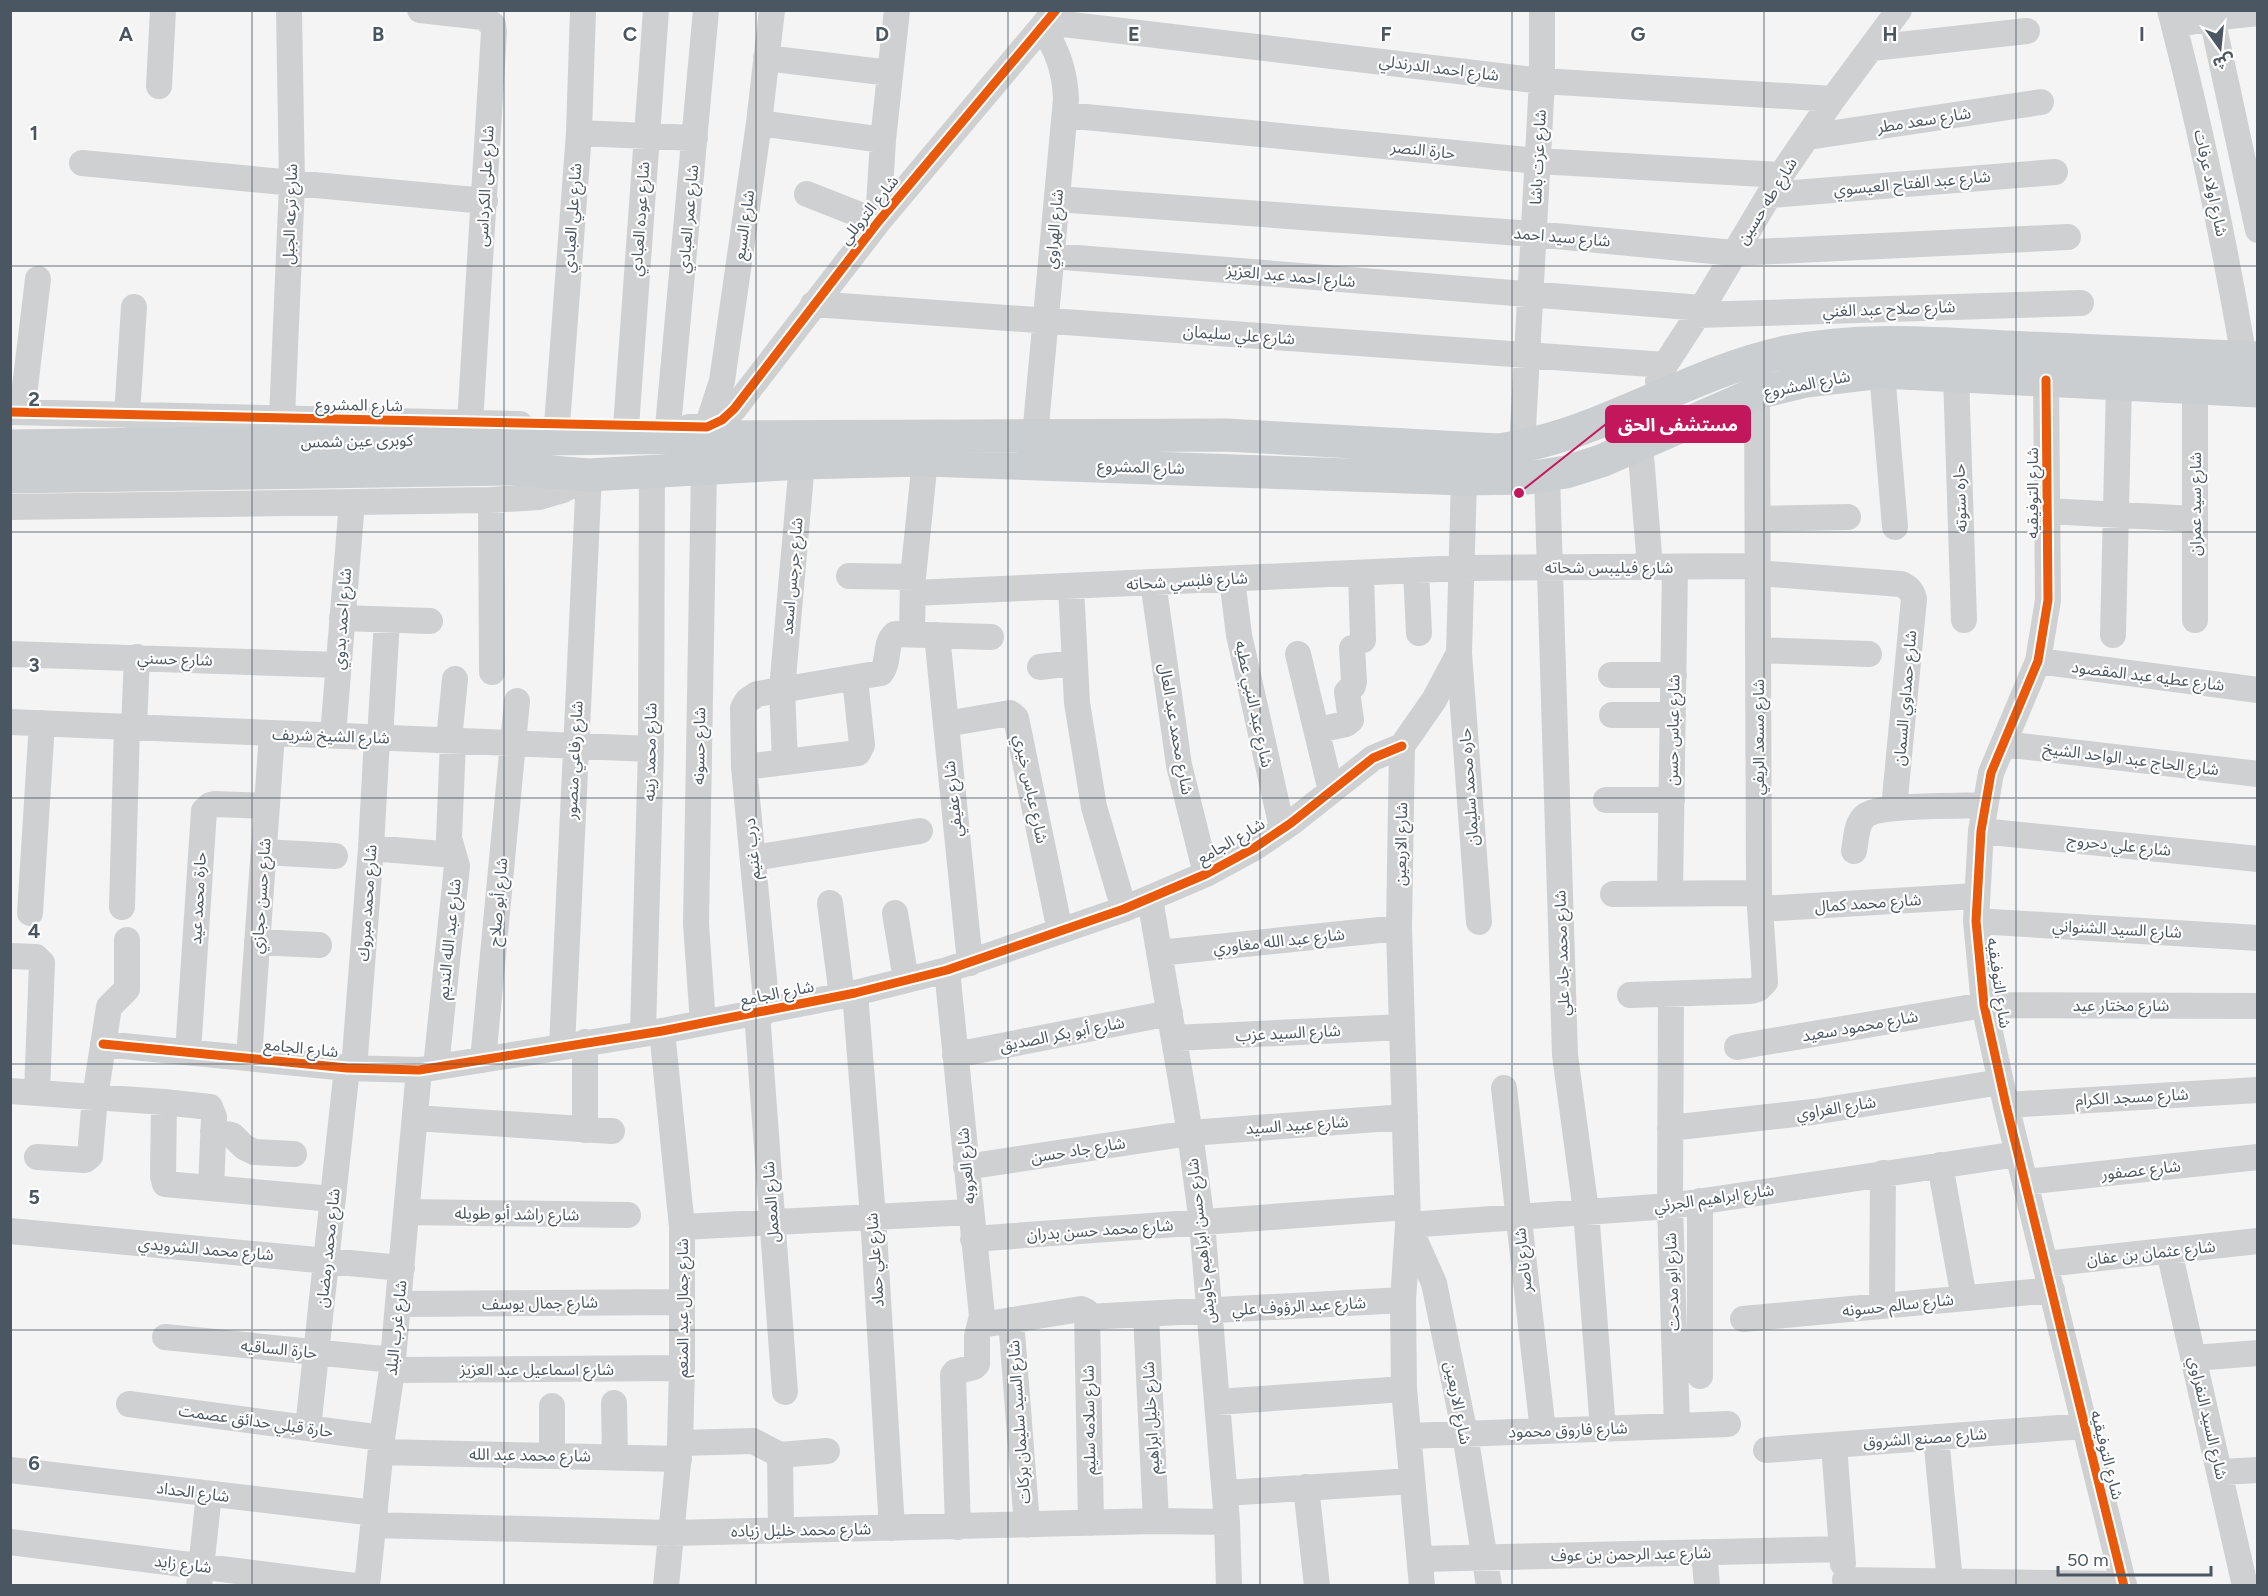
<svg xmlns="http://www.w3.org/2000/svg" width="2268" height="1596" font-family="Figtree,'Noto Sans Arabic',sans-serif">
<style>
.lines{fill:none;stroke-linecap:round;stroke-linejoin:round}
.minor{stroke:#ced0d2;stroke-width:26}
.major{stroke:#caced1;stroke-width:33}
.cycleway-casing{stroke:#fff;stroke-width:13}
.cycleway{stroke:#e8590c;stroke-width:9}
.grid{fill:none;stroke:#4a5661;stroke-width:1.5;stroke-opacity:0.55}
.labels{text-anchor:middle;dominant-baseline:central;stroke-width:4.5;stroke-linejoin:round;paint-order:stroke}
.street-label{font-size:16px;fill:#4a5661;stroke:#fff}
.grid-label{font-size:20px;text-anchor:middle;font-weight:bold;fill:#4a5661;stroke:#fff;stroke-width:4.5;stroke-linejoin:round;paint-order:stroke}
.leader{fill:none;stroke:#c2185b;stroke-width:2}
.callout-dot{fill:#c2185b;stroke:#fff;stroke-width:2}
.callout{fill:#c2185b;stroke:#c2185b;stroke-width:2}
.callout-label{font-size:18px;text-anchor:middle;font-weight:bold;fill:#fff}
</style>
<rect width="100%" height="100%" fill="#f4f4f4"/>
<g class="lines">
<!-- minor -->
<path class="minor" d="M420 10 483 17 493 25 494 32 470 423
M2170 10C2200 125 2224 241 2244 358
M2212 18 2258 230
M1047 22 1542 81 1833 99
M2174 25 2212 18 2258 13
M1872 48 2027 31
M766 58 890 73
M159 86 163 10
M1065 115 1538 161 1781 175
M759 123 883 140
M579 133 695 138
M1808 137 2041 102
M82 163 485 201
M807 194 878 222 883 140 897 10
M1770 195 2055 172
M1057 199 1534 234 1734 253 2068 237
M1052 256 1702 308
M813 304 1665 365
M1697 315 2081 303
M1882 372 1895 527
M1956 375 1964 620
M2046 380 2048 600 2038 661 1991 773 1981 831 1976 921 1984 1005 2006 1105 2124 1586
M1658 381 1665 365 1702 308 1781 175 1833 99 1899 10
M10 412 520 424
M22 412 38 279
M127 415 134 307
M282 418 292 184 289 10
M557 425 579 133 583 10
M626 427 656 10
M668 427 706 10
M689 427C708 427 720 424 734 409L878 222 1056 10
M705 433 722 381 759 123 772 10
M1035 436 1066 99C1065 72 1058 50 1042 27
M1640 443 1650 567
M1522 447 1542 81V10
M1547 476 1565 1055 1586 1211 1603 1429
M491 500 492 672
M10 507 491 500 539 497 563 490 589 475
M2048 511 2195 519
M1758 519 1848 517
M1416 571 1419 633
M1361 573 1363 640
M1758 573 1901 584C1909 588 1912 591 1914 599L1894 808
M849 576 913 577
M1232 579 1239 635 1282 828
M1153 582 1179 765 1206 874
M1071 587 1077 703 1094 807 1124 909
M913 593 1461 568 1758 566
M342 618 430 621
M2195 620V389
M912 634 913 577 925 460
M937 635 970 963
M2113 635 2119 384
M1758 650 1869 654
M1459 653 1479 922
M10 654 339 665
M1298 654 1331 791
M2038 661 2258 690
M1040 667 1074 663
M1611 675H1674
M1612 715H1673
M10 722 651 749
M946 724 1010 713 1016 718 1060 931
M134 727 137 657
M1318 730 1346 724 1351 720 1347 692 1353 686 1354 681 1352 648
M333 735 352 502
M380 738 387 620
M449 740 455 679
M2004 744 2258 774
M785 762 782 689 802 463
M744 767 858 753 862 745 855 679
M1606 800H1672
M1981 831 2258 859
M371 848 454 855
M1854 851C1856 841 1856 823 1865 816 1878 804 1964 806 1985 805
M264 852 335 856
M753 858 920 831
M1670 893 1675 567
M1613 894 1759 893
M1150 899 1190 1133 1202 1223 1227 1522 1229 1586
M830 903 842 996
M122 907 127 726
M1760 909 1976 896
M30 913 42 723
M895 913 906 980
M1976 921 2258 938
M257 942 319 945
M1159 953 1399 928
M10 956 36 957 42 963 37 1093
M947 970 982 1316 977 1336V1364L974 1367 955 1372 953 1375 958 1527
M855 993 873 1217 892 1528
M1671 994 1670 1206 1677 1426
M1630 995 1751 991 1758 989 1765 982 1759 893 1757 393
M767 1011 744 767 743 708 747 701 757 694 881 673C890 662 884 643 895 634L991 637
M757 1013 785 1392
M703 1023 696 924 704 469
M662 1031 682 1227V1368L680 1443 666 1586
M643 1032 651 749 652 472
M1174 1038 1402 1027
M585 1042V1130
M103 1044 347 1068 419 1070 662 1031 855 993 947 970 1124 909 1206 874 1254 848 1291 823 1373 758 1402 746
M562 1046 589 475
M1737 1047 1984 1005 2258 1006
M188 1052 204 811 210 805 214 804 267 806
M955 1055 1170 1013
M249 1058 272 734
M483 1060 517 701
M436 1067 457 866 449 838 453 741
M354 1069 371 848 377 738
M1504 1088 1543 1431
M10 1091 164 1102 210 1107 214 1117 211 1188
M164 1102 163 1176 165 1184 333 1199
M2006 1105 2258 1090
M415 1118 612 1131
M1670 1128 1813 1112 2001 1082
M213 1132 232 1135 244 1147 254 1152 294 1154
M37 1157 85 1160 90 1156 95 1097 109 1007 127 989V940
M1940 1165 1964 1298
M966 1167 1190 1133 1405 1117
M2025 1182 2258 1157
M407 1212 628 1215
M682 1227 970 1212
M10 1231 402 1268
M973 1239 1407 1207
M2169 1251 2245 1586
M2045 1264 2258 1241
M398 1304 682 1302
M1882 1306 1883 1173
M1146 1314 1156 1521
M1087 1317 1403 1300
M1743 1319 2052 1290
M1011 1320 1027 1525
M981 1325 1081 1309 1087 1312 1091 1523
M165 1337 393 1360
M2194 1358 2258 1353
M392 1370 682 1368
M1700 1376V1201
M1217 1402 1404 1389
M614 1403 615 1457
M129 1404 382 1438
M308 1428 347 1068
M1409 1436 1728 1424
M1936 1437 1950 1582
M680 1443 753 1441 780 1455 827 1451
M1834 1445 1843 1564
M1766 1450 2084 1426
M381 1452 679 1459
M780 1455 781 1529
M552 1456V1406
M10 1470 375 1513
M2221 1472 2258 1470
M1306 1487 1317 1586
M1225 1493 1412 1481
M374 1525 671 1533 1156 1521 1227 1522
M10 1542 355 1586
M1704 1552 1707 1586
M1420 1559 1842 1549
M1845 1580 2124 1584
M199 1586 209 1494
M367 1586 382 1438 392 1370 419 1070
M1422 1586 1404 1389 1403 1300 1408 1225 1399 928 1402 746 1434 700 1459 653 1464 479
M1489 1586 1465 1434 1434 1283 1408 1225 1670 1206 2018 1154"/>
<!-- major -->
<path class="major" d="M10 446 704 437 1226 435 1498 450C1600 437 1686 373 1786 352 1860 337 1933 343 2008 347 2091 351 2174 355 2258 358
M10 477 512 469 589 475 802 463 925 460 1464 479 1528 478 1566 472 1601 461 1757 393 1806 381 1882 372 2258 391"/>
<!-- cycleway casing -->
<g class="cycleway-casing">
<path id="cycleway" d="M2046 380 2048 600 2038 661 1991 773 1981 831 1976 921 1984 1005 2006 1105 2124 1586
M10 412 707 427 722 420 734 409 878 222 1056 10
M103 1044 347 1068 419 1070 662 1031 855 993 947 970 1124 909 1206 874 1254 848 1291 823 1373 758 1402 746"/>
</g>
<!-- cycleway -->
<use href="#cycleway" class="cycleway"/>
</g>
<!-- grid -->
<path class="grid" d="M252 10V1586M504 10V1586M756 10V1586M1008 10V1586M1260 10V1586M1512 10V1586M1764 10V1586M2016 10V1586M10 266H2258M10 532H2258M10 798H2258M10 1064H2258M10 1330H2258"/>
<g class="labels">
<!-- street labels -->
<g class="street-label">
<text transform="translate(1439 68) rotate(7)">شارع احمد الدرندلي</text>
<text transform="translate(1924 120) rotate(-9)">شارع سعد مطر</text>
<text transform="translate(1423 150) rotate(6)">حارة النصر</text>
<text transform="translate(1538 157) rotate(-87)">شارع عزت باشا</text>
<text transform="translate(1912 183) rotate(-5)">شارع عبد الفتاح العيسوي</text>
<text transform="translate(2211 183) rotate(78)">شارع اولاد عرفات</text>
<text transform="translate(485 186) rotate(-87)">شارع على الكرداسى</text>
<text transform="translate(1767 201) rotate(-58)">شارع طه حسين</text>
<text transform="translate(869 210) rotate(-51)">شارع التروللي</text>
<text transform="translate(290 214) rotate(-88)">شارع ترعه الجبل</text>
<text transform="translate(572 218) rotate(-86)">شارع علي العبادي</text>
<text transform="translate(640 219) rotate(-86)">شارع عوده العبادي</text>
<text transform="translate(688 219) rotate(-85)">شارع عمر العبادي</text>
<text transform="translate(744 225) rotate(-82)">شارع السبع</text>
<text transform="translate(1054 229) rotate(-85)">شارع الهراوي</text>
<text transform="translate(1562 237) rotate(5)">شارع سيد احمد</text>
<text transform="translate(1291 276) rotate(5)">شارع احمد عبد العزيز</text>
<text transform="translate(1889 309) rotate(-2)">شارع صلاح عبد الغني</text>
<text transform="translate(1239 335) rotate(4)">شارع علي سليمان</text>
<text transform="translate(1807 384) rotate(-11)">شارع المشروع</text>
<text transform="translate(359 405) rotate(1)">شارع المشروع</text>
<text transform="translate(357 441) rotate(-1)">كوبرى عين شمس</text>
<text transform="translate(1141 467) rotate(2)">شارع المشروع</text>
<text transform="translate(2032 493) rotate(-90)">شارع التوفيقيه</text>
<text transform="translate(1960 498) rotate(-92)">حاره ستوته</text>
<text transform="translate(2195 504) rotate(-90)">شارع سيد عمران</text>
<text x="1609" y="567">شارع فيليبس شحاته</text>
<text transform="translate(792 576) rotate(-85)">شارع جرجس اسعد</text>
<text transform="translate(1187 581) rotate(-3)">شارع فلبسي شحاته</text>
<text transform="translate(342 619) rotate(-86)">شارع احمد بدوي</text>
<text transform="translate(175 659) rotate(2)">شارع حسني</text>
<text transform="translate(2148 676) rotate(7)">شارع عطيه عبد المقصود</text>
<text transform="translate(1905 698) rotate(-85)">شارع حمداوي السمان</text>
<text transform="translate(1254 704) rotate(78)">شارع عبد النبي عطيه</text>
<text transform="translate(1176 729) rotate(80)">شارع محمد عبد العال</text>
<text transform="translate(1673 730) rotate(-89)">شارع عباس حسن</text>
<text transform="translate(331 736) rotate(2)">شارع الشيخ شريف</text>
<text transform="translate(1758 737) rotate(-90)">شارع مسعد الريفي</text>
<text transform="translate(699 746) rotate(-89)">شارع حسونه</text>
<text transform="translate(650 752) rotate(-89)">شارع محمد زينه</text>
<text transform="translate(2131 759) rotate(7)">شارع الحاج عبد الواحد الشيخ</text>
<text transform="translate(574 760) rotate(-87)">شارع رفاعي منصور</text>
<text transform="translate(1469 787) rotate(-94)">حاره محمد سليمان</text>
<text transform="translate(1031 789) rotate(78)">شارع عباس خيري</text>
<text transform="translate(953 799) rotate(-96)">شارع عفيفي</text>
<text transform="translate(1231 841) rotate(-30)">شارع الجامع</text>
<text transform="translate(1401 844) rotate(-89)">شارع الاربعين</text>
<text transform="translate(2119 845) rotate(6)">شارع علي دحروج</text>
<text transform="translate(752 849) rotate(-95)">درب غنيم</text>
<text transform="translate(261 896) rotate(-86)">شارع حسن حجازي</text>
<text transform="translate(198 898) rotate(-87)">حارة محمد عيد</text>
<text transform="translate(498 902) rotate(-85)">شارع أبو صلاح</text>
<text transform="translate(367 903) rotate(-86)">شارع محمد مبروك</text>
<text transform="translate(1868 903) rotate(-4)">شارع محمد كمال</text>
<text transform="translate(2117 929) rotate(3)">شارع السيد الشنواني</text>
<text transform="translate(449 939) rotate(-84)">شارع عبد الله النديم</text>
<text transform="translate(1279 941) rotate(-6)">شارع عبد الله مغاوري</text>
<text transform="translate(1562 953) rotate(-92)">شارع محمد جاد علي</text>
<text transform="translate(1999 983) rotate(82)">شارع التوفيقيه</text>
<text transform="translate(777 993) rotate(-11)">شارع الجامع</text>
<text x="2121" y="1005">شارع مختار عيد</text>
<text transform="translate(1860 1026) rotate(-10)">شارع محمود سعيد</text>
<text transform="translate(1288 1033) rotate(-3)">شارع السيد عزب</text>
<text transform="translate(1062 1034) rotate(-11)">شارع أبو بكر الصديق</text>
<text transform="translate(301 1048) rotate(6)">شارع الجامع</text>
<text transform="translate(2132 1097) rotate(-3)">شارع مسجد الكرام</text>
<text transform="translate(1836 1108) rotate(-9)">شارع الغراوي</text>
<text transform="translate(1297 1125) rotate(-4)">شارع عبيد السيد</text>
<text transform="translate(1078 1150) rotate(-9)">شارع جاد حسن</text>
<text transform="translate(966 1166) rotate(-95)">شارع العروبه</text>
<text transform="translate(2141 1170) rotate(-6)">شارع عصفور</text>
<text transform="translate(1714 1198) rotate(-8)">شارع ابراهيم الجرئي</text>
<text transform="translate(771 1202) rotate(-94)">شارع المعمل</text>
<text transform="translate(517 1214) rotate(1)">شارع راشد أبو طويله</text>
<text transform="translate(1100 1230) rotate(-4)">شارع محمد حسن بدران</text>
<text transform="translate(1201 1241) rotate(-96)">شارع حسن ابراهيم جاويش</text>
<text transform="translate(328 1248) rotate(-84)">شارع محمد رمضان</text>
<text transform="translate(206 1249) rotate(5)">شارع محمد الشرويدي</text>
<text transform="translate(2151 1253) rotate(-6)">شارع عثمان بن عفان</text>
<text transform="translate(875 1260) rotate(-94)">شارع علي حماد</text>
<text transform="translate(1523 1260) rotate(-96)">شارع ناصر</text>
<text transform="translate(1672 1282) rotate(-92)">شارع ابو مدحت</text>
<text transform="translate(540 1303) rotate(-1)">شارع جمال يوسف</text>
<text transform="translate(1898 1305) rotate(-6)">شارع سالم حسونه</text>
<text transform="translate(1299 1306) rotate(-3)">شارع عبد الرؤوف علي</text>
<text transform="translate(682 1308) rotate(-90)">شارع جمال عبد المنعم</text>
<text transform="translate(396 1328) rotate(-84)">شارع غرب البلد</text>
<text transform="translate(279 1349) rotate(6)">حارة الساقيه</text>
<text x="537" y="1369">شارع اسماعيل عبد العزيز</text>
<text transform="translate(1458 1403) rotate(79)">شارع الاربعين</text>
<text transform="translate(1151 1418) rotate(-93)">شارع خليل ابراهيم</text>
<text transform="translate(2208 1418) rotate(77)">شارع السيد النفراوي</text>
<text transform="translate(1089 1420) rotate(-91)">شارع سلامه سليم</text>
<text transform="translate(256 1421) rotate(8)">حارة قبلي حدائق عصمت</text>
<text transform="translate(1019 1422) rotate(-94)">شارع السيد سليمان بركات</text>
<text transform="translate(1568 1430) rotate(-2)">شارع فاروق محمود</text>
<text transform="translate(1925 1438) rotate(-4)">شارع مصنع الشروق</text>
<text transform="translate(530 1455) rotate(1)">شارع محمد عبد الله</text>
<text transform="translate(2107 1455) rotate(76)">شارع التوفيقيه</text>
<text transform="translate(193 1492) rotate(7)">شارع الحداد</text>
<text transform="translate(801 1530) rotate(-1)">شارع محمد خليل زياده</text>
<text transform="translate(1631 1554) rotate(-1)">شارع عبد الرحمن بن عوف</text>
<text transform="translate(183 1564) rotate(7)">شارع زايد</text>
</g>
</g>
<g class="grid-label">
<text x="126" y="41">A</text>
<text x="378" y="41">B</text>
<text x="630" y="41">C</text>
<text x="882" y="41">D</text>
<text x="1134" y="41">E</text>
<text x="1386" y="41">F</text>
<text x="1638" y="41">G</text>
<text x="1890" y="41">H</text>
<text x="2142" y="41">I</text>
<text x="34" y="140">1</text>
<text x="34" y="406">2</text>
<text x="34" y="672">3</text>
<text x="34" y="938">4</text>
<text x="34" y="1204">5</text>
<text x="34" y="1470">6</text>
</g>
<!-- callouts -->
<path class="leader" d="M1519 493L1606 424"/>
<circle class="callout-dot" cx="1519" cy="493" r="6"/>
<rect class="callout" x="1606" y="406" width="144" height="36" rx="6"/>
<g class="callout-label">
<text x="1678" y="431">مستشفى الحق</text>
</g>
<!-- border -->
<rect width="2268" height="1596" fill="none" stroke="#4a5661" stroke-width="24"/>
<!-- north arrow -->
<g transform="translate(2220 48) rotate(165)" stroke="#ffffff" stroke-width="4.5" paint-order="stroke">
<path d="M0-4.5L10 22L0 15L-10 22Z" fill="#4a5661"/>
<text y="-9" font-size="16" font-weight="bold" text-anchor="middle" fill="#4a5661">ش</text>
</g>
<!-- scale -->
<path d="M2058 1566v9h153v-9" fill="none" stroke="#4a5661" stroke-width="3"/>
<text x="2067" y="1566" font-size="18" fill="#4a5661" stroke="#ffffff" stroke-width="4.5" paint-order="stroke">50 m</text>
</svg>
